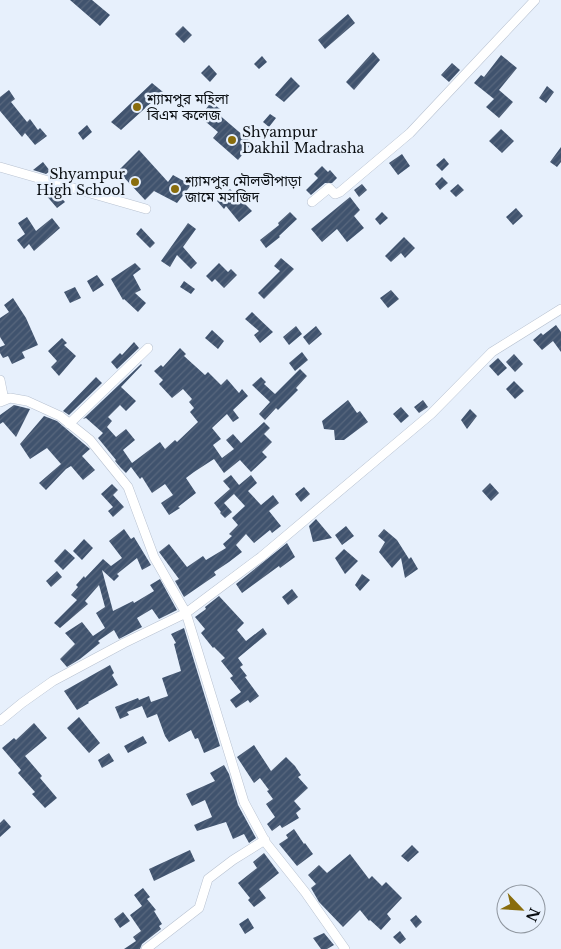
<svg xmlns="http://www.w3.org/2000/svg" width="561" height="949" font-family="'Libre Baskerville','Noto Sans Bengali',serif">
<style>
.building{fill:url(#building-hatch)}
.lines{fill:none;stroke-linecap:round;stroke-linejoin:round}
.street-casing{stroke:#b8c2d1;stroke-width:10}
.street{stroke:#fff;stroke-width:9}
.poi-dot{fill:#896d0d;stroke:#e7f0fc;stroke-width:2}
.labels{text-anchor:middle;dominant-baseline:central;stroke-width:5;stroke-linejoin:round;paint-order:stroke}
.poi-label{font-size:14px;fill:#0b0f13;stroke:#e7f0fc;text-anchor:start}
</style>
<defs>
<pattern id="building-hatch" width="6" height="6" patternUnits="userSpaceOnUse" patternTransform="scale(1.25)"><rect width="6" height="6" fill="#40536e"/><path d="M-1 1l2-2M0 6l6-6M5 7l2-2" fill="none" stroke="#58677d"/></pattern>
</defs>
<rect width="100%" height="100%" fill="#e7f0fc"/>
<!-- building -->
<path class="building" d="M70 0H92L110 15 100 26Z
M348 14 355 23 325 49 318 40Z
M183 26 192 35 184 43 175 34Z
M373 52 380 60 354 90 346 82Z
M501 55 517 68 499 90 513 102 499 118 486 107 494 99 474 83 481 75 484 77Z
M262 56 267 62 259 69 254 64Z
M452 63 460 70 449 82 441 75Z
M209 65 217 74 210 82 201 73Z
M291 77 300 86 284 102 275 95Z
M152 83 163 92 121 130 111 122Z
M547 86 554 92 546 103 539 98Z
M9 90 15 99 11 102 27 122 30 119 38 130 40 128 47 136 35 145 25 133 22 137 0 111V97Z
M211 102 220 109 217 113 252 143 238 160 213 138 218 132 200 117Z
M270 114 276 118 269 127 263 122Z
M87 125 92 132 83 140 78 133Z
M501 129 514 141 502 153 489 141Z
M561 147V162L557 167 550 162Z
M139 150 168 182 173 175 191 185 177 203 154 191 145 200 118 171Z
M402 154 410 166 398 175 389 163Z
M444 158 449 164 442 171 436 165Z
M43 162 50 171 46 174 33 170Z
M322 166 328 172 330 170 337 178 332 183H325L311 195 306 190 318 178 314 174Z
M442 177 448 183 440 190 435 184Z
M362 184 367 190 359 197 354 190Z
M458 184 464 190 456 197 450 191Z
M52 188 65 202 57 208 45 194Z
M230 189 252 211 239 222 226 206 224 209 217 201Z
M350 197 360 210 354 216 364 228 347 242 337 229 322 242 311 229Z
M516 208 523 216 513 225 506 217Z
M290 212 297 219 279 236 280 237 266 248 260 240 279 225 278 223Z
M382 212 388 218 380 225 375 219Z
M27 217 36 231 52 218 60 228 34 251 29 244 24 249 17 240 25 234 18 223Z
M188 223 196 229 183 247 197 263 191 269 177 255 170 267 161 261Z
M141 228 155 243 150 248 136 234Z
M404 237 415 248 405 258 401 253 391 262 385 256Z
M281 258 294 269 264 299 258 293 280 271 274 266Z
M135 263 141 269 133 275 141 290 135 293 146 303 138 312 124 299 123 300 111 279Z
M219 263 228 272 231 269 237 275 224 288 215 279 212 282 206 276Z
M97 275 104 285 93 292 87 281Z
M184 281 195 289 191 294 180 287Z
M75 287 81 298 70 303 64 292Z
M391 290 399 299 388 308 380 298Z
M13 298 26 318 38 345 22 352 25 358 12 364 8 356 3 358 0 353V347L5 345 0 337V318L9 312 4 305Z
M252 312 273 332 260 343 254 335 259 331 245 319Z
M556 325 561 332V352L553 341 542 350 533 340 541 333 543 335Z
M296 326 302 334 289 345 283 337Z
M316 326 322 334 309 345 303 337Z
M212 330 224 341 218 349 205 338Z
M62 338 67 343 64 345 76 356 59 376 51 367 57 361 48 351Z
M134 342 139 348 117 369 111 362 120 353 122 355Z
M180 348 186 354 184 356 205 375 208 372 221 385 227 379 239 393 242 389 248 396 233 410 239 418 233 422 227 414 212 428 221 439 213 445 222 458 234 449 226 440 233 434 241 443 264 422 270 428 264 434 272 442 262 452 267 457 251 472 240 460 224 473 214 459 194 472 186 478 196 493 178 507 180 508 169 515 161 503 173 495 165 484 152 493 142 477 140 479 131 467 126 473 120 467 115 461 116 460 98 438 103 433 86 418 83 419 141 364 142 365 121 387 136 401 126 411 120 405 108 417 112 421 107 427 116 437 126 429 135 440 123 450 132 463 160 442 165 449 175 440 177 442 198 422 190 412 194 408 189 402 192 399 183 389 172 398 159 384 163 380 154 371 161 365 163 367Z
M302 352 308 360 295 371 289 363Z
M514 354 523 364 515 372 506 362Z
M498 358 507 368 498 376 489 366Z
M300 369 307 376 296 388 298 390 278 410 276 408 265 420 259 414 270 402 252 385 261 377 266 382 264 384 275 394Z
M96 377 102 383 69 415 63 411Z
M514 381 524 391 515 399 506 389Z
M348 400 357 413 360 411 368 422 344 440H335L334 430 324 429 322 421Z
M423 400 428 407 419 413 414 407Z
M14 405 30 409 16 437 3 422 0 424V415Z
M401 407 409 416 401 423 393 414Z
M470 409 477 416 467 429 461 420Z
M44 416 57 421 90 449 82 456 95 470 83 480 71 466 66 469 46 490 39 483 61 464 47 448 30 459 20 444Z
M231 475 239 485 251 475 257 483 248 491 261 505 273 495 279 503 269 511 281 526 272 533 270 530 254 543 246 534 236 545 242 552 229 562 214 572 216 575 184 597 175 581 179 579 159 552 169 544 187 567 203 556 206 560 226 548 223 544 232 536 229 534 238 525 232 518 245 506 234 494 224 503 232 512 225 518 220 513 221 512 214 503 230 489 223 481Z
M490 483 499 493 491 501 482 491Z
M112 484 118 490 113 495 124 507 113 517 108 511 113 507 101 494Z
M304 487 310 494 301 502 295 494Z
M316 519 332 538 313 542 309 526Z
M346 526 354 536 342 545 335 535Z
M124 529 131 539 134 537 151 565 142 570 137 558 117 574 119 576 114 581 102 570 113 611 133 601 134 603 154 591 150 585 160 579 177 610 159 619 152 609 137 618 142 627 119 639 114 630 98 641 100 643 80 659 67 667 60 659 75 644 65 633 82 622 93 636 105 628 96 613 105 607 99 585 85 601 88 604 60 628 54 623 77 600 71 595 78 587 76 585 84 576 85 578 103 559 111 566 122 558 109 541Z
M384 529 397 540 409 559 411 557 418 569 405 578 401 558 392 568 379 552 385 542 378 536Z
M84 539 93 548 82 560 73 551Z
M287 543 295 557 280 568 279 566 242 593 236 584Z
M65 549 75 558 63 570 54 561Z
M344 549 358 561 345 574 335 558Z
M57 571 62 577 51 587 46 581Z
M362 574 370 580 360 591 355 585Z
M292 589 298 597 288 605 282 597Z
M219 596 244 623 237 630 246 641 263 628 267 634 238 658 243 665 240 667 247 676 245 677 259 696 250 703 248 700 236 708 230 700 241 692 230 678 233 676 221 661 225 658 214 647 213 648 201 633 205 629 195 617 206 609 205 607Z
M184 628 220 746 204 753 198 738 195 739 191 730 169 742 165 736 157 714 147 718 142 706 127 712 129 715 120 719 115 707 138 698 139 700 149 696 151 702 168 696 162 678 181 671 174 644 176 643 171 634Z
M110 665 114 673 112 675 118 685 88 702 89 703 77 710 64 691Z
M79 717 100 743 89 753 67 728Z
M34 723 47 738 25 756 42 776 40 778 57 798 45 808 32 794 35 792 18 773 21 770 2 748 14 738 16 740Z
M143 736 147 743 128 753 124 746Z
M254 745 271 771 286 757 295 766 301 775 298 777 308 788 294 801 301 809 296 813 299 818 282 828 280 825 272 831 267 824 275 817 266 804 273 799 267 791 269 790 260 778 254 783 237 757Z
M109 753 114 761 102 768 98 760Z
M224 765 229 774 238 805 256 838 249 843 244 834 233 839 226 822 197 831 194 825 212 817 205 800 192 806 186 794 215 781 210 773Z
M4 819 11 827 0 837V823Z
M294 829 304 844 305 843 313 854 297 866 279 844 288 838 286 835Z
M412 845 419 852 408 862 401 856Z
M190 850 195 861 154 881 149 869Z
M264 853 279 873 259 889 266 898 254 907 248 900 250 898 238 883 257 868 253 862Z
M350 854 369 879 372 876 382 886 386 882 402 898 387 914 391 919 381 930 370 920 369 921 360 910 343 927 319 902 311 888 316 884 308 875 319 865 327 873Z
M143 888 150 897 147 899 156 910 154 911 162 924 159 926 161 929 142 944 140 949H124L136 941 133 937 141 931 130 915 142 906 134 895Z
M123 912 130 921 120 928 114 919Z
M416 915 422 922 416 928 410 920Z
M248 918 254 928 245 934 239 924Z
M400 931 406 939 400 944 393 937Z
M324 933 334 945 327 949H321L313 938Z"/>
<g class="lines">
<!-- street casing -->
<g class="street-casing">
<path id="street" d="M0 167 146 209
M312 202 329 188 335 194 340 192 410 133 535 0
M0 380 4 400
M0 402 10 398 27 401 60 416 90 440 128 487 154 557 186 613 244 802 266 843 305 892 345 949
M69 424 148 348
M0 721 22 703 53 681 124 643 186 613 261 557 431 414 492 352 561 309
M146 949 199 908 208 879 233 860 265 840"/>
</g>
<!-- street -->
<use href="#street" class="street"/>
</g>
<!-- markers -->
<g class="poi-dot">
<circle cx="137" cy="107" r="5"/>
<circle cx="232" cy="140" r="5"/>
<circle cx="135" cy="182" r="5"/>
<circle cx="175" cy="189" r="5"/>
</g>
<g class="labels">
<!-- poi labels -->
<g class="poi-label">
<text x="147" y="99">শ্যামপুর মহিলা<tspan x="147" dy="16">বিএম কলেজ</tspan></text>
<text x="242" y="132">Shyampur<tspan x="242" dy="16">Dakhil Madrasha</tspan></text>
<text x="125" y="174" text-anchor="end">Shyampur<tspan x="125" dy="16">High School</tspan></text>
<text x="185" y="181">শ্যামপুর মৌলভীপাড়া<tspan x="185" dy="16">জামে মসজিদ</tspan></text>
</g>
</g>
<!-- north arrow -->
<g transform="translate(521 909) rotate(115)"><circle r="24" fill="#e7f0fc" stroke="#8f969f"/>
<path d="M0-4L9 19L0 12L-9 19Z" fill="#896d0d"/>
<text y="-8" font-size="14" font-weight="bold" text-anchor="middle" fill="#0b0f13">N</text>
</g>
</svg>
